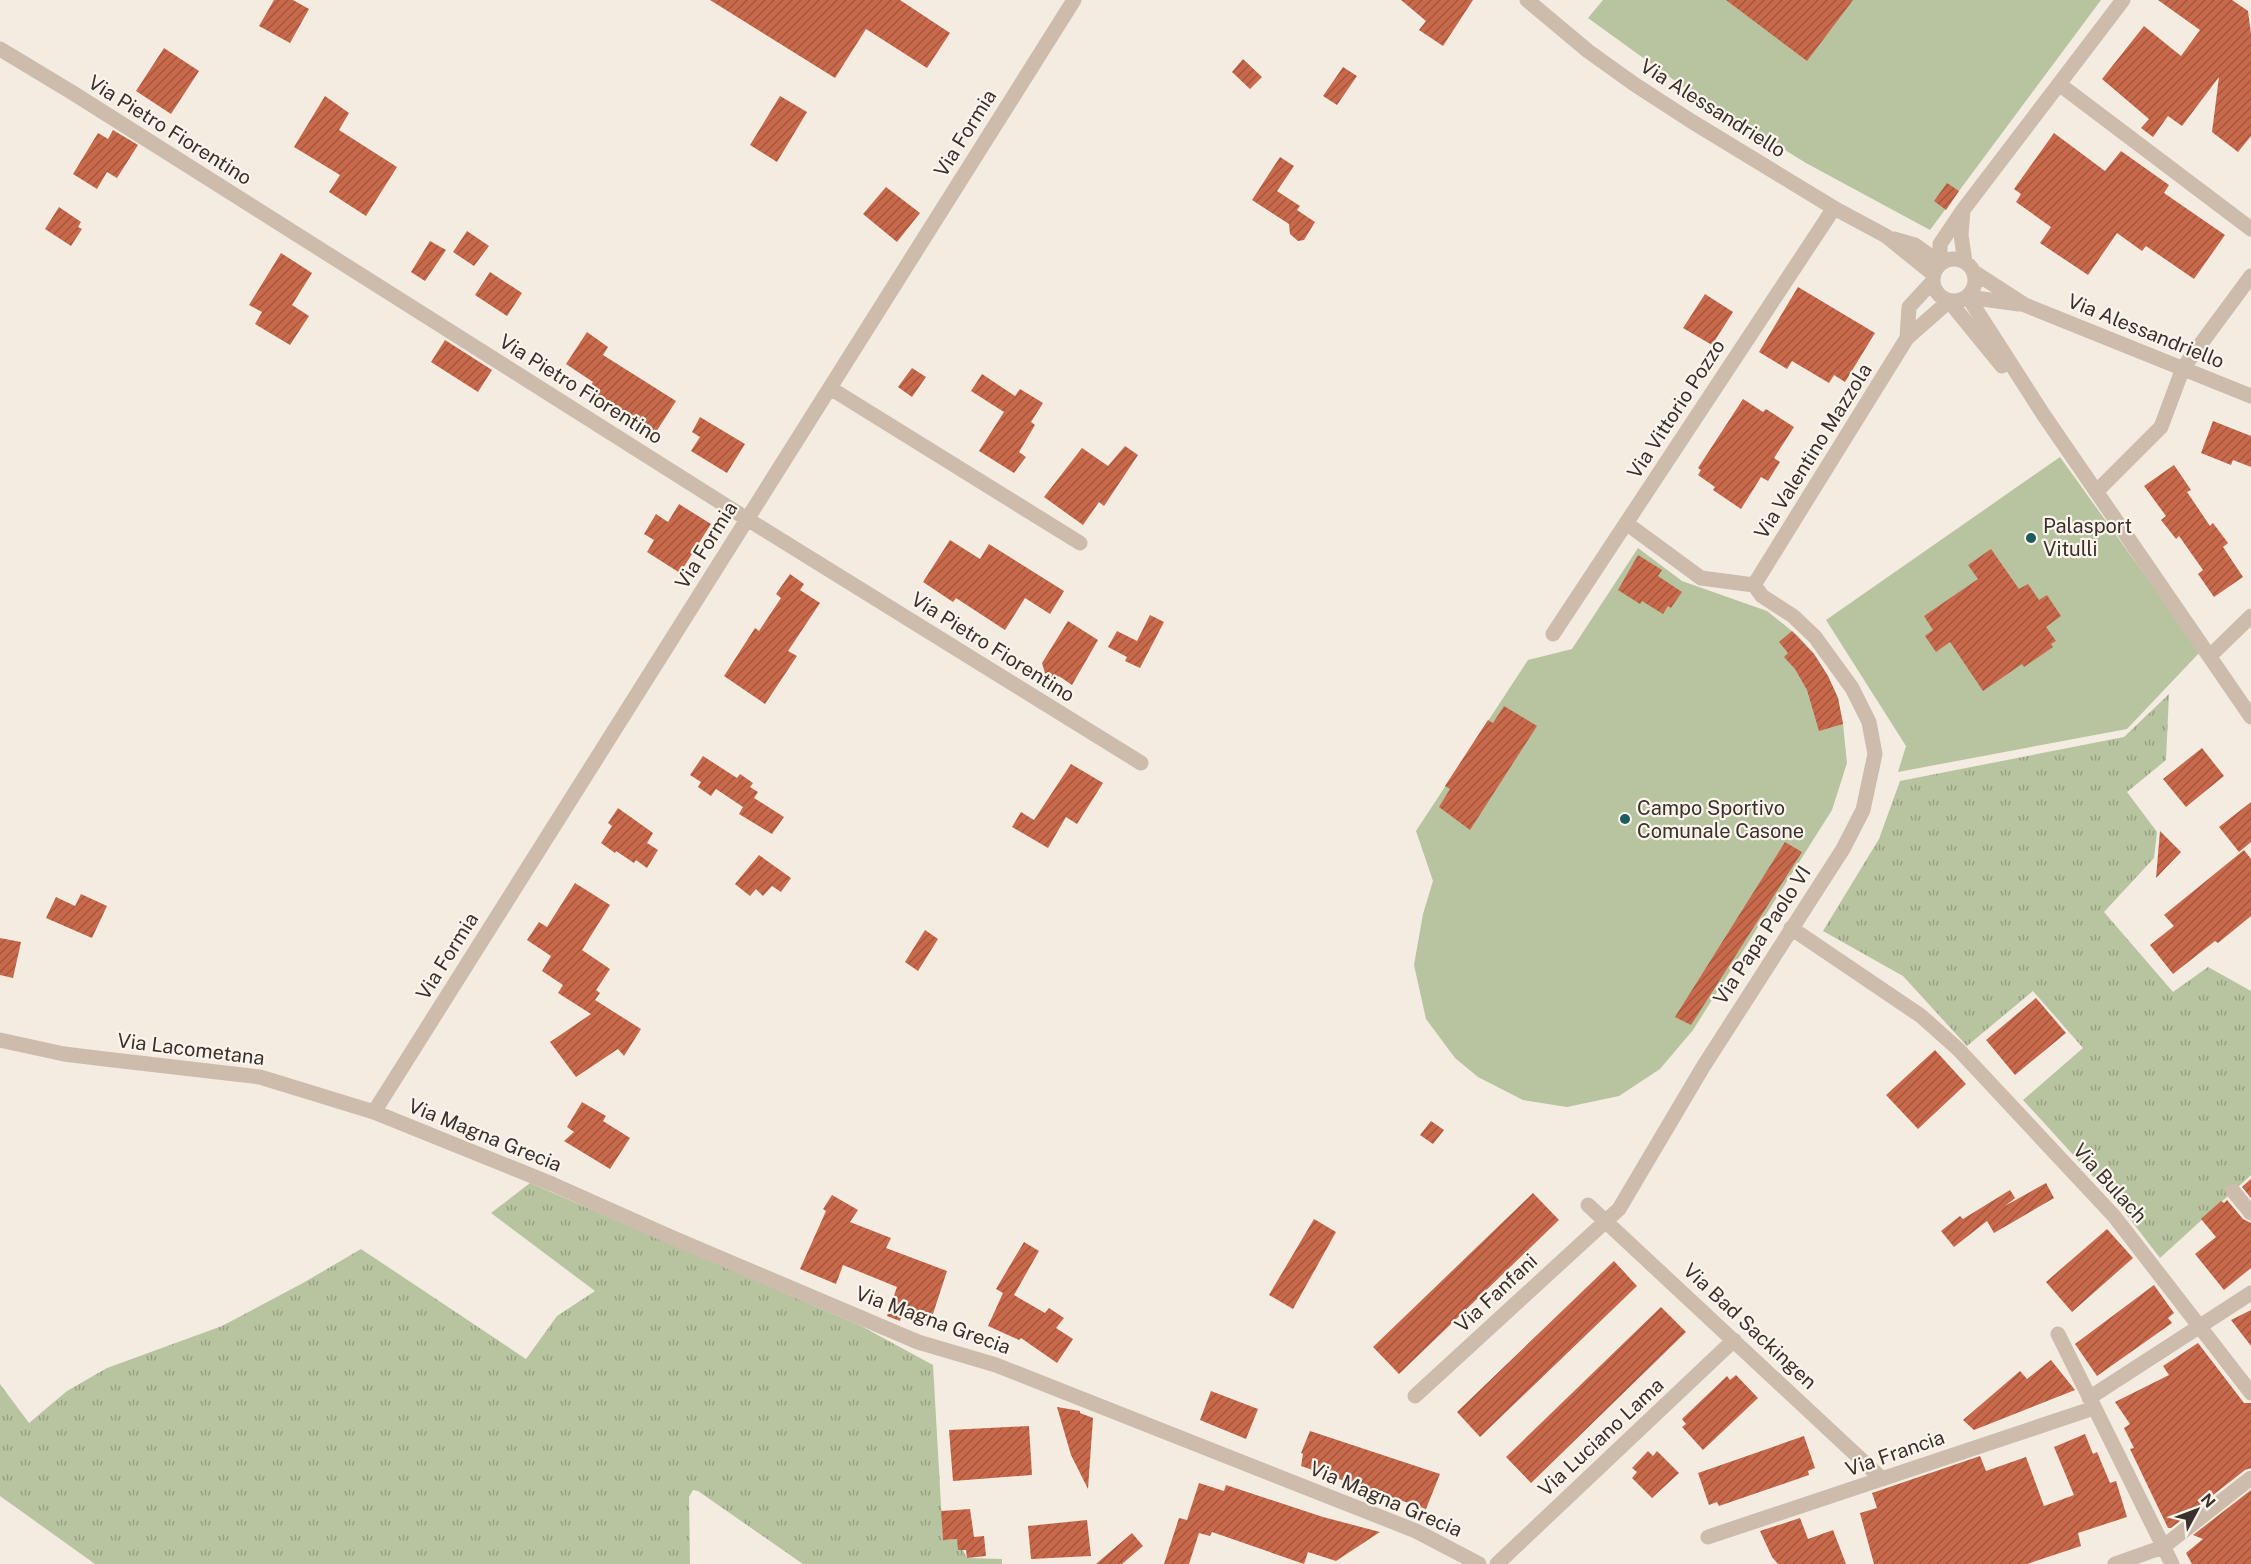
<svg xmlns="http://www.w3.org/2000/svg" width="2251" height="1564" font-family="'Public Sans',sans-serif">
<style>
.grass{fill:url(#grass-tufts)}
.pitch{fill:#b8c4a0}
.building{fill:url(#building-hatch)}
.lines{fill:none;stroke-linecap:round;stroke-linejoin:round}
.minor{stroke:#cdbbac;stroke-width:15}
.poi-dot{fill:#1f5a5e;stroke:#fbf5ee;stroke-width:2}
.labels{text-anchor:middle;dominant-baseline:central;stroke-width:4.5;stroke-linejoin:round;paint-order:stroke}
.street-label{font-size:20px;fill:#3b302b;stroke:#fbf5ee}
.poi-label{font-size:20px;fill:#3b302b;stroke:#fbf5ee;text-anchor:start}
</style>
<defs>
<pattern id="grass-tufts" width="24" height="20" patternUnits="userSpaceOnUse" patternTransform="scale(1.5)"><rect width="24" height="20" fill="#b8c4a0"/><path d="M3 7l-1-3M5 7V3M7 7l1-3M15 17l-1-3M17 17v-4M19 17l1-3" fill="none" stroke="#97a083"/></pattern>
<pattern id="building-hatch" width="6" height="6" patternUnits="userSpaceOnUse" patternTransform="scale(1.5)"><rect width="6" height="6" fill="#c8694b"/><path d="M-1 1l2-2M0 6l6-6M5 7l2-2" fill="none" stroke="#a4573f"/></pattern>
</defs>
<rect width="100%" height="100%" fill="#f4ebe1"/>
<!-- grass -->
<path class="grass" d="M2169 694 2166 760 2127 792 2157 832 2154 858 2104 912 2173 992 2208 967 2251 991V1175L2160 1258 2119 1205 2023 1100 2083 1048 2033 991 1967 1046 1903 976 1823 931 1879 839 1900 781 2124 737Z
M530 1183 861 1326 933 1365 943 1540 957 1539 967 1558 1002 1559V1564H803L698 1491 693 1490 689 1497 690 1564H95L0 1496V1384L29 1423 67 1391 107 1368 222 1326 303 1283 361 1249 526 1359 557 1316 595 1291 491 1213Z"/>
<!-- pitch -->
<path class="pitch" d="M1603 0H2101L1930 230 1806 163 1689 91 1588 18Z
M2060 457 2200 652 2127 729 1898 772 1906 746 1826 620Z
M1638 548 1682 581 1767 611 1798 636 1814 654 1828 676 1838 698 1843 724 1847 763 1832 810 1693 1030 1660 1069 1619 1096 1567 1107 1523 1100 1478 1077 1455 1058 1426 1019 1414 965 1423 914 1433 881 1416 831 1528 660 1572 649Z"/>
<!-- building -->
<path class="building" d="M274 0H293L309 9 290 43 259 26Z
M710 0H900L950 33 927 68 866 29 835 78Z
M1401 0H1473L1443 46 1419 30 1426 21Z
M1726 0H1853L1807 61Z
M2158 0H2232L2248 11 2251 34V136L2238 152 2212 132 2219 77 2182 126 2168 116 2153 137 2141 128 2149 119 2102 79 2144 26 2181 56 2200 30Z
M164 48 199 71 171 114 136 91Z
M1243 59 1262 77 1250 89 1232 72Z
M1343 67 1357 76 1337 105 1323 96Z
M325 96 349 113 339 130 397 167 366 216 329 192 340 175 294 147Z
M780 96 807 112 777 162 750 145Z
M113 130 138 145 117 178 107 172 97 189 73 174 98 133 108 139Z
M2054 133 2105 171 2121 151 2169 185 2164 193 2225 235 2194 279 2146 246 2142 251 2117 233 2088 275 2040 243 2051 227 2016 202 2021 194 2014 189Z
M1280 157 1294 166 1277 191 1300 206 1297 210 1315 222 1304 240 1298 241 1290 234 1289 224 1252 200Z
M1947 183 1959 191 1946 210 1934 201Z
M886 187 920 213 897 242 863 214Z
M59 207 81 222 78 227 82 229 71 246 45 229Z
M467 231 489 246 474 266 453 252Z
M430 241 446 250 425 281 411 272Z
M281 253 312 273 292 305 309 316 290 345 255 324 262 312 249 305Z
M490 272 522 293 507 316 475 295Z
M1798 287 1875 333 1845 382 1834 375 1829 383 1792 361 1787 369 1759 352Z
M1705 294 1733 312 1712 345 1683 328Z
M587 332 608 347 603 355 676 401 656 432 588 390 593 382 566 364Z
M445 340 492 370 478 392 431 362Z
M912 368 926 377 912 397 898 387Z
M982 374 1015 396 1020 389 1043 403 1031 422 1035 425 1019 452 1026 457 1014 473 979 451 1004 412 971 391Z
M1743 399 1763 412 1766 409 1794 427 1774 458 1780 462 1768 481 1761 477 1741 509 1713 490 1715 487 1698 475 1701 470 1698 468Z
M700 417 745 444 727 473 691 451 700 437 692 432Z
M2213 421 2251 436V467L2233 460 2231 465 2201 453Z
M1125 446 1138 455 1104 506 1099 502 1083 525 1044 497 1082 448 1108 466Z
M2174 465 2191 490 2187 492 2210 526 2213 523 2228 543 2223 547 2243 577 2214 597 2198 574 2203 570 2179 536 2176 539 2161 520 2166 516 2144 486Z
M679 504 711 524 680 573 647 552 654 540 644 534 656 514 668 522Z
M950 540 980 559 989 544 1064 591 1050 614 1025 598 1005 630 956 598 953 602 923 582Z
M1991 549 2019 589 2028 584 2039 600 2047 595 2061 616 2046 627 2056 641 2051 644 2053 647 2024 667 2022 664 1983 691 1950 642 1936 652 1925 636 1933 630 1924 616 1978 579 1968 565Z
M1638 555 1662 570 1658 576 1682 592 1671 608 1668 606 1663 614 1642 601 1640 604 1618 590Z
M790 574 804 584 800 590 820 603 788 651 797 656 765 704 724 676 755 628 759 631 781 598 776 594Z
M1150 615 1164 622 1140 668 1125 661 1127 657 1108 647 1117 631 1137 641Z
M1068 621 1098 640 1072 685 1059 676 1050 690 1042 663Z
M1792 631 1814 654 1828 676 1838 698 1843 724 1819 731 1807 690 1795 669 1784 657 1788 653 1779 642Z
M1504 706 1537 726 1470 830 1439 807 1450 789 1445 786 1488 720 1493 723Z
M2202 748 2224 776 2186 807 2163 779Z
M703 756 737 778 740 774 753 783 750 787 758 792 754 798 784 817 772 834 739 814 743 807 716 789 711 796 698 787 701 782 690 775Z
M1071 764 1103 783 1077 824 1066 817 1048 848 1012 827 1021 812 1034 820Z
M2251 802V842L2239 852 2219 827Z
M618 808 653 833 647 843 658 850 647 868 636 860 634 863 616 851 615 853 601 843 612 826 608 823Z
M2160 831 2181 852 2156 878Z
M1785 842 1802 852 1691 1025 1675 1017Z
M2244 850 2251 859V916L2218 943 2215 941 2173 974 2150 945 2174 926 2164 915Z
M759 855 791 878 781 892 772 886 763 896 756 889 750 896 735 884Z
M575 883 610 905 582 950 610 969 596 990 600 993 595 1000 641 1029 624 1056 618 1049 576 1077 550 1042 591 1014 558 993 563 985 542 971 551 956 527 940 539 922 547 927Z
M81 894 107 906 92 938 46 918 56 897 75 906Z
M925 930 938 939 918 971 905 962Z
M0 938 21 942 13 978 0 975Z
M2036 998 2066 1033 2015 1075 1986 1040Z
M1935 1050 1966 1084 1918 1129 1886 1095Z
M582 1102 606 1116 603 1121 630 1138 610 1169 564 1141 574 1132 567 1127Z
M1431 1121 1444 1130 1433 1144 1420 1135Z
M2251 1179V1198L2242 1187Z
M2046 1183 2054 1198 1994 1233 1987 1221 1954 1247 1941 1231 1960 1216 1963 1219 2010 1190 2015 1198 2005 1206Z
M1533 1193 1559 1220 1399 1374 1373 1347Z
M832 1195 858 1210 850 1222 891 1238 886 1248 947 1271 930 1323 902 1315 900 1321 887 1316 897 1287 843 1265 836 1284 800 1269 826 1211 823 1209Z
M2227 1200 2243 1219 2251 1223V1268L2224 1290 2195 1254 2216 1237 2201 1219 2221 1201 2224 1203Z
M1314 1219 1336 1232 1293 1309 1269 1295Z
M2107 1229 2133 1258 2072 1312 2046 1282Z
M1024 1242 1039 1251 1014 1295 1045 1313 1049 1308 1064 1318 1056 1328 1073 1339 1057 1363 1021 1338 1019 1340 988 1326 1003 1293 996 1289Z
M1614 1261 1637 1286 1480 1437 1457 1412Z
M2154 1285 2174 1313 2168 1318 2172 1323 2097 1376 2075 1344Z
M1661 1307 1686 1332 1531 1483 1506 1457Z
M2251 1310V1346L2231 1320Z
M2198 1343 2244 1403H2251V1468L2245 1470 2171 1528H2168L2130 1449 2134 1448 2124 1428 2130 1424 2115 1402 2169 1375 2163 1366Z
M2051 1360 2075 1390 1974 1430 1963 1420 2020 1371 2027 1379Z
M1736 1375 1758 1398 1703 1450 1682 1427 1686 1424 1682 1419 1727 1376 1730 1380Z
M1211 1391 1258 1409 1246 1439 1200 1420Z
M1057 1407 1080 1411V1413L1093 1418 1088 1489 1071 1455Z
M1029 1426 1032 1475 953 1481 949 1430Z
M1310 1431 1440 1474 1426 1509 1301 1466 1303 1454 1301 1453Z
M2085 1434 2093 1454 2097 1452 2110 1483 2116 1481 2127 1517 2078 1533 2081 1546 2027 1564H1874L1860 1513 1877 1508 1872 1493 1980 1456 1986 1471 2026 1457 2044 1506 2074 1495 2054 1447Z
M1804 1436 1815 1468 1808 1471 1809 1475 1719 1506 1717 1502 1709 1505 1698 1473Z
M1648 1451 1653 1456 1657 1451 1679 1473 1652 1498 1632 1478 1637 1472 1632 1468Z
M1199 1483 1224 1491 1226 1485 1323 1517 1380 1532 1336 1561 1308 1552 1304 1564 1212 1532 1210 1536 1199 1533 1189 1564H1164L1179 1518 1187 1520Z
M2251 1490V1564H2192L2186 1553 2203 1539 2193 1535Z
M970 1509 974 1537 984 1536 986 1556 967 1558 966 1550H958L957 1539 943 1540 941 1511Z
M1800 1518 1808 1539 1833 1530 1846 1564H1778L1772 1557 1760 1531Z
M1087 1520 1091 1556 1031 1559 1028 1526Z
M1132 1533 1143 1546 1122 1564H1096Z"/>
<g class="lines">
<!-- minor -->
<path class="minor" d="M1527 0 1588 51 1634 84 1691 121 1834 208 1886 236 1933 274
M0 49 73 93 747 519 1141 763
M2059 84 2251 229
M1963 210 1961 235 1965 262
M1894 239 1915 245 1940 263
M1933 280a21 21 0 1 1 42 0a21 21 0 1 1-42 0Z
M1940 263V244L1963 210 2123 0
M1974 272 2025 305 2251 396
M1968 297 2043 414 2251 717
M1968 297 2019 304
M1949 301 2002 366
M1907 338 1909 307 1933 281
M830 388 1080 543
M2097 491 2161 427 2183 368 2251 276
M1754 585 1907 338 1949 301
M1553 634 1834 208
M2210 656 2251 616
M1791 928 1921 1016 1958 1049 2114 1216 2251 1393
M0 1040 64 1054 105 1059 260 1077 374 1112 552 1184 671 1237 918 1342 996 1365 1340 1501 1416 1531 1479 1564
M374 1112 1074 0
M2233 1191 2251 1213
M1588 1205 1882 1479
M2058 1334 2172 1564
M1415 1396 1619 1209 1703 1067 1843 849 1863 810 1875 754 1869 722 1852 688 1815 637 1793 616 1762 596 1754 585 1701 578 1626 523
M2089 1398 2251 1293
M1708 1537 2094 1408
M1497 1564 1734 1340
M2115 1564 2163 1547 2251 1478"/>
</g>
<!-- markers -->
<g class="poi-dot">
<circle cx="2031" cy="538" r="6"/>
<circle cx="1625" cy="819" r="6"/>
</g>
<g class="labels">
<!-- street labels -->
<g class="street-label">
<text transform="translate(1713 108) rotate(32)">Via Alessandriello</text>
<text transform="translate(170 130) rotate(32)">Via Pietro Fiorentino</text>
<text transform="translate(965 133) rotate(-58)">Via Formia</text>
<text transform="translate(2146 331) rotate(22)">Via Alessandriello</text>
<text transform="translate(581 389) rotate(32)">Via Pietro Fiorentino</text>
<text transform="translate(1676 409) rotate(-57)">Via Vittorio Pozzo</text>
<text transform="translate(1813 451) rotate(-58)">Via Valentino Mazzola</text>
<text transform="translate(706 545) rotate(-58)">Via Formia</text>
<text transform="translate(993 647) rotate(32)">Via Pietro Fiorentino</text>
<text transform="translate(1762 935) rotate(-57)">Via Papa Paolo VI</text>
<text transform="translate(447 956) rotate(-58)">Via Formia</text>
<text transform="translate(191 1049) rotate(7)">Via Lacometana</text>
<text transform="translate(485 1135) rotate(22)">Via Magna Grecia</text>
<text transform="translate(2110 1183) rotate(48)">Via Bulach</text>
<text transform="translate(1496 1293) rotate(-43)">Via Fanfani</text>
<text transform="translate(933 1320) rotate(20)">Via Magna Grecia</text>
<text transform="translate(1750 1326) rotate(43)">Via Bad Sackingen</text>
<text transform="translate(1601 1437) rotate(-43)">Via Luciano Lama</text>
<text transform="translate(1895 1453) rotate(-19)">Via Francia</text>
<text transform="translate(1386 1499) rotate(23)">Via Magna Grecia</text>
</g>
<!-- poi labels -->
<g class="poi-label">
<text x="2043" y="526">Palasport<tspan x="2043" dy="23">Vitulli</tspan></text>
<text x="1637" y="808">Campo Sportivo<tspan x="1637" dy="23">Comunale Casone</tspan></text>
</g>
</g>
<!-- north arrow -->
<g transform="translate(2197 1510) rotate(49)" stroke="#fbf5ee" stroke-width="4.5" paint-order="stroke">
<path d="M0-4.5L10 22L0 15L-10 22Z" fill="#3b302b"/>
<text y="-9" font-size="16" font-weight="bold" text-anchor="middle" fill="#3b302b">N</text>
</g>
</svg>
